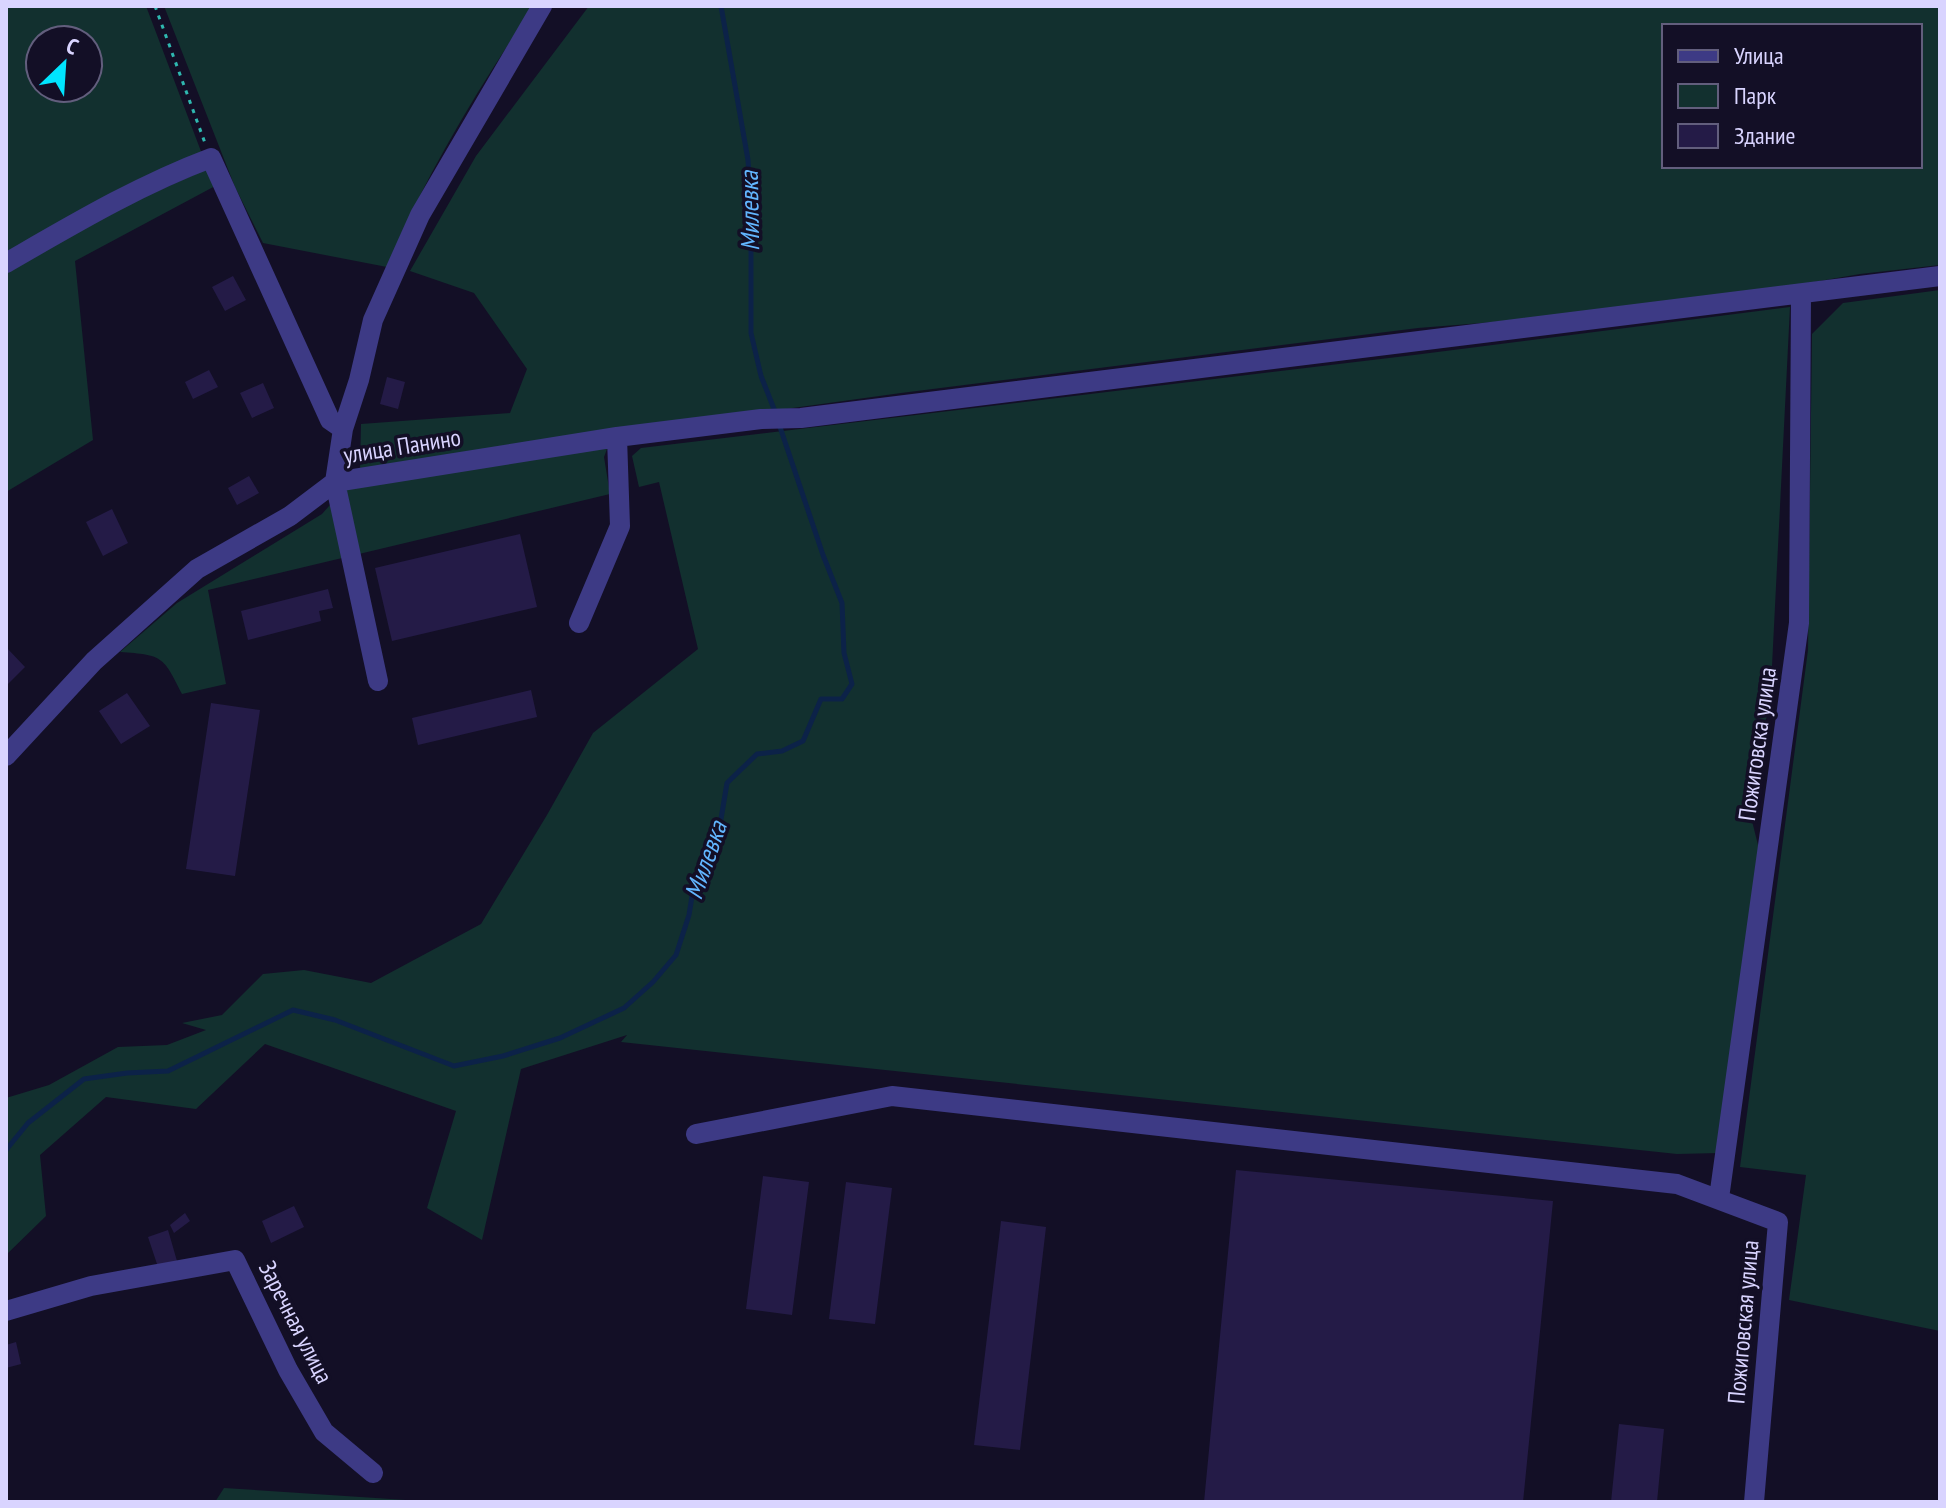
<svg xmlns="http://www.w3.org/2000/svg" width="1946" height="1508" font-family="'PT Sans Narrow',sans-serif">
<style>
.green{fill:#12302f;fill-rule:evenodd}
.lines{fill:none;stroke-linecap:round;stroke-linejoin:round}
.stream{stroke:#0c2248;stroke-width:5}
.building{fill:#241b47}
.path{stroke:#2fb8b0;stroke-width:3;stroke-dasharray:4 6;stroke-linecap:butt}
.minor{stroke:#3d3a85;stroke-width:20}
.labels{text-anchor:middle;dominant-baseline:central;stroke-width:7;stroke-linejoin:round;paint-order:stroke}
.street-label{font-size:24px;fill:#d9d4ff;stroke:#130f26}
.water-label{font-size:26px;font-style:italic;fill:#62b6ff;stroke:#130f26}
</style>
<rect width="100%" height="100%" fill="#130f26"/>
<!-- green -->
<path class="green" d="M6 6H146L202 154 6 261ZM40 40H88V88H40Z
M164 6H534C478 88 425 176 387 267L263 243 235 187Z
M589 6H1940V265L1860 274 1660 309 1418 328 901 393 613 433 604 457 610 494 208 590 226 684 182 694C163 656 163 655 120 652L177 603 322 514 360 471 361 424 510 413 527 369 474 293 410 271 476 156ZM1664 26H1920V166H1664Z
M209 168 217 185 75 261 93 440 6 492V270L73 229Z
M1940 290V1331L1789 1300 1806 1175 1740 1167 1808 650 1812 334 1843 303Z
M1790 307 1770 706 1751 769V817L1761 857 1719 1153 1677 1154 621 1042 627 1035 521 1069 482 1240 427 1208 456 1111 265 1044 196 1109 106 1097 40 1155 46 1216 6 1255V1098L49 1085 118 1047 167 1045 206 1030 182 1023 222 1015 263 974 304 970 371 983 481 924 547 815 593 733 698 649 659 482 639 487 632 456 641 448 1414 355Z
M224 1488 421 1501 215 1502Z"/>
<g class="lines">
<!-- stream -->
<path class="stream" d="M721 6 748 160 751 204V333L761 376 776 414
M6 1150 28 1123 84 1079 127 1073 168 1071 293 1010 335 1020 454 1066 503 1056 560 1038 624 1008 653 982 676 955 689 915 693 890 720 825 727 783 757 754 782 751 803 741 821 699H842L852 684 844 653 842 603 823 555 779 424"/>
</g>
<!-- building -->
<path class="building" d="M233 276 246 300 225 311 212 287Z
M209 370 218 387 193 399 185 382Z
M387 377 405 382 398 409 380 404Z
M263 383 274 408 252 418 240 393Z
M249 476 259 493 237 505 228 488Z
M112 509 128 543 103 556 86 522Z
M520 534 537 607 392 641 375 568Z
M328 589 333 608 319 611 321 621 248 640 241 611Z
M6 647 25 667 6 686Z
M531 690 537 717 418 745 412 718Z
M127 693 150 726 121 744 99 711Z
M211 703 260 710 235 876 186 869Z
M1236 1170 1553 1201 1523 1502H1204Z
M763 1176 809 1182 792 1315 746 1309Z
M846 1182 892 1188 875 1324 829 1319Z
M294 1206 304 1227 271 1243 262 1221Z
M185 1213 190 1221 174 1233 170 1225Z
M1001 1221 1046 1227 1020 1450 974 1445Z
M168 1230 177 1261 158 1267 148 1237Z
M16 1342 21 1364 6 1368V1345Z
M1619 1424 1664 1429 1657 1502H1611Z"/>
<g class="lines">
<!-- path -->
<path class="path" d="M155 6 205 143"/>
<!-- minor -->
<path class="minor" d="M6 263C72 225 139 185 211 158L330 420 343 429
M579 623 620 526 617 437
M378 681 335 482 343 429 359 380 373 320 420 215 542 6
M6 756 94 661 197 569 290 516 335 482 617 437 761 419 801 418 1940 276
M696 1134 892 1096 1677 1184 1778 1222 1754 1502
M1719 1198 1799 623 1801 294
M6 1311 91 1286 235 1260 288 1370 324 1432 373 1473"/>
</g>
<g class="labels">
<!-- street labels -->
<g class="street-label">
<text transform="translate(402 446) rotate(-9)">улица Панино</text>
<text transform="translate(1757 744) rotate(-82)">Пожиговска улица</text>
<text transform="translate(296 1322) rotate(63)">Заречная улица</text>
<text transform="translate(1743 1322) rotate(-85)">Пожиговская улица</text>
</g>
<!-- water labels -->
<g class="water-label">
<text transform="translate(749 211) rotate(-91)">Милевка</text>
<text transform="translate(705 860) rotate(-71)">Милевка</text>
</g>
</g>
<!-- border -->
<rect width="1946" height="1508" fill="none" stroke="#d9d4ff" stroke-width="16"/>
<!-- legend -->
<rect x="1662" y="24" width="260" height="144" fill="#130f26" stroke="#625e7d" stroke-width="2"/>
<rect x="1678" y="50" width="40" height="12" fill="#3d3a85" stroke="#625e7d" stroke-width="2"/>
<text x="1734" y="64" font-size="24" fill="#d9d4ff">Улица</text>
<rect x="1678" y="84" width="40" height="24" fill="#12302f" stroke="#625e7d" stroke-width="2"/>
<text x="1734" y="104" font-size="24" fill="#d9d4ff">Парк</text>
<rect x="1678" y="124" width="40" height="24" fill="#241b47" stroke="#625e7d" stroke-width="2"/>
<text x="1734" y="144" font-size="24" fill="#d9d4ff">Здание</text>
<!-- north arrow -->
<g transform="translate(64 64) rotate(25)"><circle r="38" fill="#130f26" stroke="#625e7d" stroke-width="2"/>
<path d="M0-6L14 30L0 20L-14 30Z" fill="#00e5ff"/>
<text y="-12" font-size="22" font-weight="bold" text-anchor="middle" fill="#d9d4ff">С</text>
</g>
</svg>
